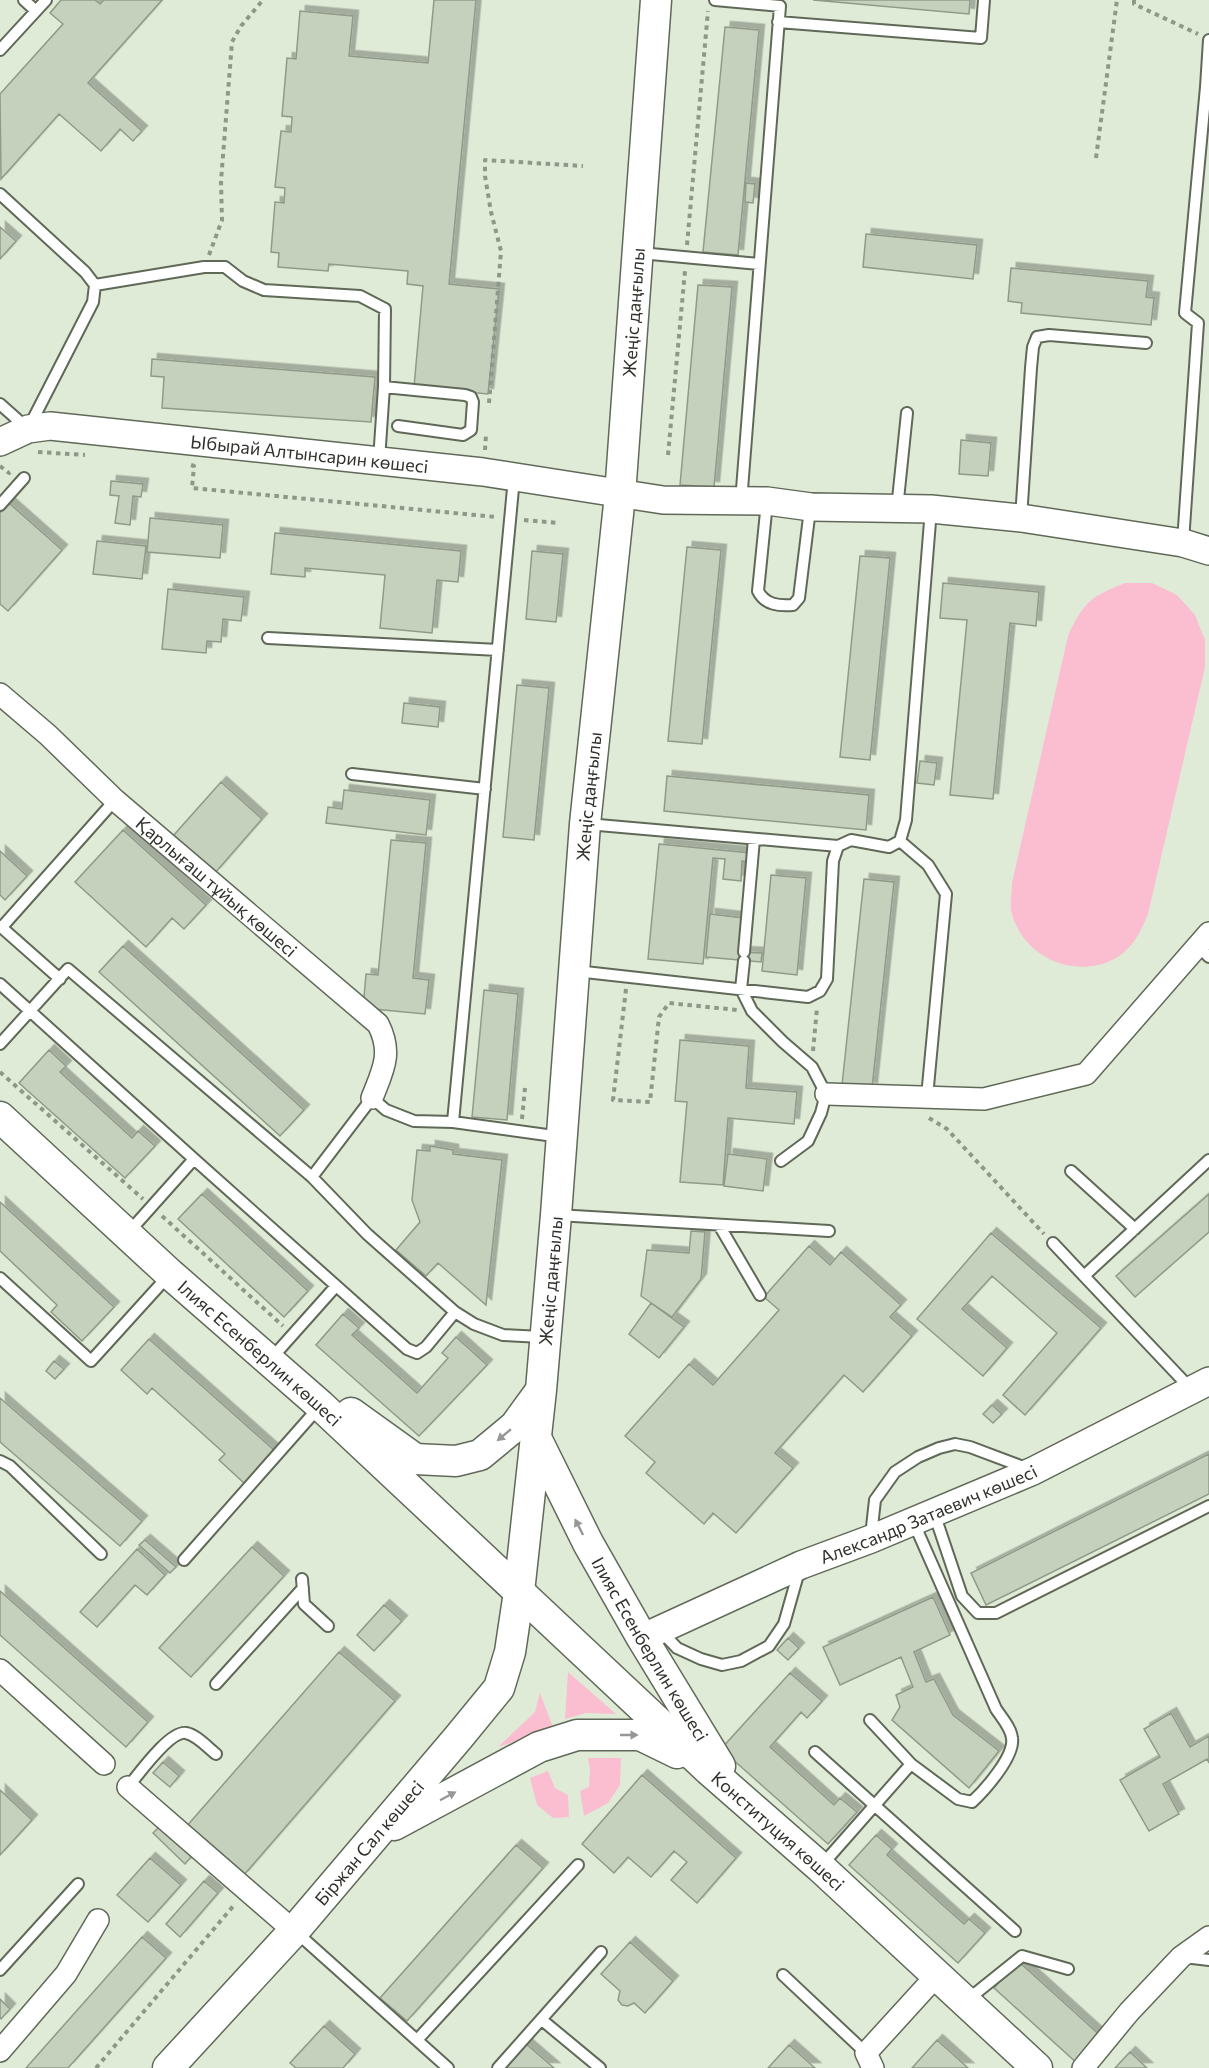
<svg xmlns="http://www.w3.org/2000/svg" width="1209" height="2068" font-family="Commissioner,sans-serif">
<style>
.green{fill:#fabed0}
.building{fill:#c5d0bd;stroke:#909a88;stroke-width:1.5;filter:url(#shadow)}
.lines{fill:none;stroke-linecap:round;stroke-linejoin:round}
.service-casing{stroke:#606958;stroke-width:14}
.minor-casing{stroke:#606958;stroke-width:24}
.tertiary-casing{stroke:#606958;stroke-width:30}
.secondary-casing{stroke:#606958;stroke-width:33}
.path{stroke:#8f9789;stroke-width:4;stroke-dasharray:4.5 4.5;stroke-linecap:butt}
.service{stroke:#fff;stroke-width:10}
.minor{stroke:#fff;stroke-width:21}
.tertiary{stroke:#fff;stroke-width:27}
.secondary{stroke:#fff;stroke-width:30}
.oneway{fill:#969895}
.labels{text-anchor:middle;dominant-baseline:central;stroke-width:5;stroke-linejoin:round;paint-order:stroke}
.street-label{font-size:18px;fill:#2e322b;stroke:#edf8e5}
</style>
<defs>
<filter id="shadow"><feDropShadow dx="5.5" dy="-5.5" stdDeviation="0" flood-color="#0004"/></filter>
</defs>
<rect width="100%" height="100%" fill="#e0ebd7"/>
<!-- green -->
<path class="green" d="M1125 583H1152L1177 595 1195 615 1205 640V667L1148 914C1141 931 1133 948 1116 958 1075 981 1021 957 1011 910 1010 902 1012 891 1012 883L1068 636C1083 603 1091 596 1125 583Z
M568 1672 616 1714 586 1713 565 1719Z
M540 1693 554 1730 498 1747 535 1712Z
M588 1758H621L620 1785 608 1803 584 1816 580 1791 589 1787 590 1769Z
M548 1771 555 1788 568 1795 569 1817 553 1818 537 1805 530 1778Z"/>
<!-- building -->
<path class="building" d="M61 0H95L100 4 104 0H162L88 83 142 131 133 141 120 129 101 151 59 114 1 179 0 94 63 24 50 13Z
M434 0H476L449 284 499 289 488 394 414 387 423 286 407 284 408 271 329 264 328 271 278 267 279 253 271 252 275 202 284 203 285 188 275 187 281 131 291 132 292 117 282 116 287 58 296 59 300 11 353 16 349 56 428 63Z
M813 0H970L969 14Z
M725 27 759 30 738 255 703 252Z
M746 183 755 184 753 203 745 202Z
M0 227 16 241 0 259Z
M866 234 977 245 973 279 863 267Z
M1011 268 1148 281 1146 297 1154 298 1151 325 1021 313 1022 303 1008 301Z
M698 285 732 287 714 487 680 485Z
M152 359 375 377 371 422 162 408 164 377 151 376Z
M961 440 991 443 988 476 959 474Z
M111 481 143 484 141 497 133 496 130 525 115 523 119 496 110 495Z
M9 503 62 550 8 611 0 604V513Z
M150 518 223 525 220 558 147 552Z
M275 533 461 551 458 582 437 580 432 633 380 628 385 575 305 568V577L271 574Z
M97 541 146 546 142 579 93 574Z
M687 547 721 550 702 744 668 741Z
M532 551 563 554 556 622 526 619Z
M860 556 890 558 870 760 840 757Z
M943 583 1039 592 1036 626 1010 623 993 799 950 795 967 620 940 618Z
M168 589 244 597 241 621 223 619 221 642 207 641 206 653 162 649Z
M517 685 549 688 534 840 503 837Z
M404 703 440 707 438 727 402 723Z
M920 761 937 763 934 785 917 783Z
M667 776 869 795 866 830 664 811Z
M221 782 262 819 215 873 173 836Z
M344 790 430 800 426 835 326 823 328 807 342 809Z
M123 830 206 905 184 929 172 918 146 947 75 882Z
M391 840 426 843 413 978 429 980 425 1014 363 1008 366 974 378 975Z
M659 844 751 853V862L742 861 741 881 723 879 725 859 713 858 703 964 648 959Z
M0 851 27 876 5 900 0 895Z
M771 875 806 878 797 975 762 971Z
M864 879 894 882 872 1088 842 1085Z
M710 914 744 918 741 952 762 953 761 962 706 957Z
M123 946 304 1110 280 1136 99 972Z
M484 990 518 994 507 1120 472 1117Z
M680 1040 749 1046 746 1088 797 1092 794 1124 728 1118 723 1185 680 1182 687 1102 675 1101Z
M49 1050 66 1066 60 1072 132 1138 138 1131 155 1146 125 1178 19 1083Z
M430 1146 453 1150V1154L502 1160 486 1305 438 1263 426 1276 396 1250 420 1222 412 1200 417 1150 430 1151Z
M728 1154 767 1159 763 1191 724 1186Z
M202 1194 308 1291 284 1317 178 1219Z
M1209 1194V1232L1135 1297 1116 1276Z
M0 1202 114 1307 82 1341 51 1312 57 1305 0 1251Z
M691 1231 705 1232 701 1279 672 1317 641 1296 647 1250 689 1253Z
M991 1233 1101 1328 1025 1415 1003 1395 1057 1333 992 1276 962 1309 1007 1348 983 1376 917 1319Z
M809 1246 830 1265 841 1252 901 1305 890 1317 912 1336 863 1392 844 1375 775 1453 793 1468 736 1533 713 1513 704 1524 646 1473 655 1462 625 1436 689 1364 713 1385 779 1310 764 1297Z
M651 1303 684 1327 659 1358 629 1334Z
M343 1314 359 1328 352 1335 417 1393 448 1358 442 1353 456 1337 487 1365 419 1436 316 1345Z
M149 1339 275 1451 245 1484 219 1460 225 1454 152 1388 147 1394 121 1370Z
M54 1361 64 1369 55 1379 46 1371Z
M0 1398 142 1521 120 1546 0 1442Z
M992 1405 1002 1414 993 1423 983 1414Z
M1209 1454V1494L986 1605 971 1573Z
M145 1540 176 1567 170 1573 139 1545Z
M252 1547 284 1576 191 1677 159 1648Z
M137 1549 165 1575 147 1595 135 1585 97 1627 80 1612Z
M0 1591 148 1722 126 1747 0 1635Z
M933 1597 950 1635 914 1652 926 1682 934 1679 953 1715 999 1751 969 1788 892 1720 900 1707 896 1695 913 1687 901 1657 840 1685 823 1647Z
M384 1605 402 1621 374 1651 357 1635Z
M788 1638 799 1648 788 1660 777 1650Z
M339 1652 395 1701 243 1876 186 1827Z
M790 1673 822 1701 807 1718 801 1712 770 1747 834 1805 840 1798 857 1812 828 1844 721 1749Z
M1171 1713 1190 1747 1209 1736V1763L1207 1759 1163 1784 1179 1814 1149 1831 1120 1780 1160 1757 1144 1729Z
M163 1762 179 1776 170 1787 153 1773Z
M642 1775 736 1858 697 1903 671 1880 687 1862 674 1851 651 1877 628 1857 614 1873 582 1844Z
M0 1790 32 1820 0 1855Z
M160 1826 192 1856 185 1864 153 1833Z
M876 1835 892 1849 887 1855 964 1924 969 1919 985 1933 958 1963 849 1865Z
M516 1845 543 1868 407 2021 380 1998Z
M150 1858 181 1885 148 1922 117 1895Z
M204 1881 218 1893 180 1937 166 1924Z
M142 1937 166 1958 68 2068H26Z
M630 1942 673 1981 645 2013 634 2003 628 2006 622 2005 618 2000 620 1991 601 1974Z
M1018 1961 1103 2038 1079 2065 994 1988Z
M0 1999 10 2009 1 2019 0 2018Z
M324 2026 355 2054 343 2068H296L290 2063Z
M937 2040 968 2068H912Z
M525 2043 554 2068H506L504 2066Z
M789 2045 815 2068H768Z
M1130 2052 1147 2068H1115Z"/>
<g class="lines">
<!-- service casing -->
<g class="service-casing">
<path id="service" d="M24 0 36 11
M715 0 780 6 741 502
M778 22 981 38 984 0
M0 50 46 0
M0 194 85 272 95 285 93 302 28 429 0 404
M640 253 759 264
M95 285 204 267H225L243 281 264 290 360 296 385 309 384 387 379 460
M384 387 465 395 471 397 473 402 471 430 463 435 398 426
M767 502 758 591C765 605 779 606 793 605L799 598 810 509
M0 505 24 478
M897 509 907 413
M1021 518 1031 368 1033 347 1037 337 1049 335 1146 343
M1183 542 1198 323 1185 313 1206 87 1209 40
M268 638 498 650
M352 774 485 789
M587 824 838 846
M900 841 928 865 946 894 927 1097
M0 926 60 979
M2 927 115 800
M1198 946 1209 957
M744 952 754 839
M744 961 741 989 752 1011 783 1042 812 1067 826 1094 821 1113 808 1141 781 1161
M576 971 808 997 820 991 827 979 833 861 838 846 851 840 889 847 900 841 906 820 931 509
M0 984 194 1159 128 1233
M0 1044 68 969 312 1177 372 1098 386 1110 414 1121 453 1122 561 1137
M453 1122 514 478
M194 1159 407 1349 417 1353 426 1347 455 1312
M1071 1171 1135 1229
M312 1177 367 1234 455 1312 474 1324 503 1335 542 1337
M557 1215 829 1231
M719 1225 760 1295
M1053 1243 1084 1276
M0 1278 91 1361 169 1275
M270 1360 336 1286
M1191 1389 1084 1276 1209 1160
M0 1461 10 1466 101 1554
M934 1513 962 1596 978 1613H996L1209 1506
M871 1536 875 1500 895 1472 918 1457 939 1448 955 1444 970 1447 1026 1468
M184 1560 320 1406
M302 1579 304 1604 328 1626
M660 1630 677 1648 701 1659 722 1665 741 1661 769 1646 784 1624 799 1571
M216 1684 303 1588
M815 1752 1015 1931
M911 1764 958 1799 972 1802C985 1790 1015 1756 1012 1738 1011 1728 1002 1718 996 1709L913 1521
M128 1787C138 1775 170 1730 186 1733 197 1735 207 1747 216 1754
M822 1865 911 1764 870 1720
M296 1932 448 2068
M1184 1957 1209 1960
M0 1970 78 1884
M783 1975 866 2053
M966 2001 1022 1956 1068 1969
M542 2020 600 2068
M417 2040 578 1865
M498 2068 601 1952"/>
</g>
<!-- minor casing -->
<g class="minor-casing">
<g id="minor">
<path id="s1" d="M0 694 48 735 115 800 378 1024C393 1053 383 1070 372 1098"/>
<path d="M826 1094 984 1099 1086 1074 1209 933"/>
<path d="M0 1670 104 1764"/>
<path d="M128 1787 294 1931"/>
<path d="M0 2051 66 1974 98 1920"/>
<path d="M873 2068 866 2053 937 1975"/>
<path d="M1083 2068 1129 2012 1181 1957 1209 1937"/>
</g>
</g>
<!-- tertiary casing -->
<g class="tertiary-casing">
<g id="tertiary">
<path id="s2" d="M0 442 28 429 50 426 483 472 663 500 767 501 811 507 931 509 1021 518 1183 543 1209 551"/>
<path id="s3" d="M642 1638 801 1565 871 1539 1033 1471 1209 1381"/>
</g>
</g>
<!-- secondary casing -->
<g class="secondary-casing">
<g id="secondary">
<path id="s4" d="M0 1117 170 1274 320 1405 709 1770 820 1867 1037 2068"/>
<path d="M351 1413 415 1459 456 1461 480 1455 497 1441 515 1426 539 1393"/>
<path id="s5" d="M536 1438 588 1543 642 1638 720 1766"/>
<path d="M394 1825 539 1747 577 1735H640L677 1753"/>
<path id="s6" d="M168 2068 294 1931 458 1738 499 1688 510 1652 519 1592 541 1390 556 1215 585 824 620 495 656 0"/>
</g>
</g>
<!-- path -->
<path class="path" d="M1134 0V4L1198 34
M1096 158 1117 0
M687 245 708 11
M209 255 222 220 221 181 232 42 241 26 263 0
M489 403 501 251 491 212 485 176V160L583 166
M485 450 486 434
M38 452 85 455
M668 455 685 271
M191 465 194 466 192 488 496 517
M0 466 9 473 10 472
M524 520 559 523
M626 989 613 1100 650 1102 659 1017 669 1003 737 1010
M813 1051 817 1008
M0 1072 143 1199
M929 1118 947 1129 1044 1234
M522 1119 525 1088
M162 1216 283 1326
M96 2068 235 1904"/>
<!-- service -->
<use href="#service" class="service"/>
<!-- minor -->
<use href="#minor" class="minor"/>
<!-- tertiary -->
<use href="#tertiary" class="tertiary"/>
<!-- secondary -->
<use href="#secondary" class="secondary"/>
</g>
<!-- one-way arrows -->
<defs><path id="oneway-solid" d="M-6-.8H1V-3.2L6.5 0L1 3.2V.8H-6Z" transform="scale(1.5)"/></defs>
<g class="oneway">
<use href="#oneway-solid" transform="translate(504 1435) rotate(140)"/>
<use href="#oneway-solid" transform="translate(579 1527) rotate(-117)"/>
<use href="#oneway-solid" transform="translate(629 1735)"/>
<use href="#oneway-solid" transform="translate(448 1796) rotate(-28)"/>
</g>
<g class="labels">
<!-- street labels -->
<g class="street-label">
<text stroke="none"><textPath href="#s6" startOffset="1887">Жеңіс даңғылы</textPath></text>
<text stroke="none"><textPath href="#s2" startOffset="314">Ыбырай Алтынсарин көшесі</textPath></text>
<text stroke="none"><textPath href="#s6" startOffset="1401">Жеңіс даңғылы</textPath></text>
<text stroke="none"><textPath href="#s1" startOffset="290">Қарлығаш тұйық көшесі</textPath></text>
<text stroke="none"><textPath href="#s6" startOffset="915">Жеңіс даңғылы</textPath></text>
<text stroke="none"><textPath href="#s4" startOffset="351">Ілияс Есенберлин көшесі</textPath></text>
<text stroke="none"><textPath href="#s3" startOffset="312">Александр Затаевич көшесі</textPath></text>
<text stroke="none"><textPath href="#s5" startOffset="240">Ілияс Есенберлин көшесі</textPath></text>
<text stroke="none"><textPath href="#s4" startOffset="1056">Конституция көшесі</textPath></text>
<text stroke="none"><textPath href="#s6" startOffset="302">Біржан Сал көшесі</textPath></text>
</g>
</g>
</svg>
